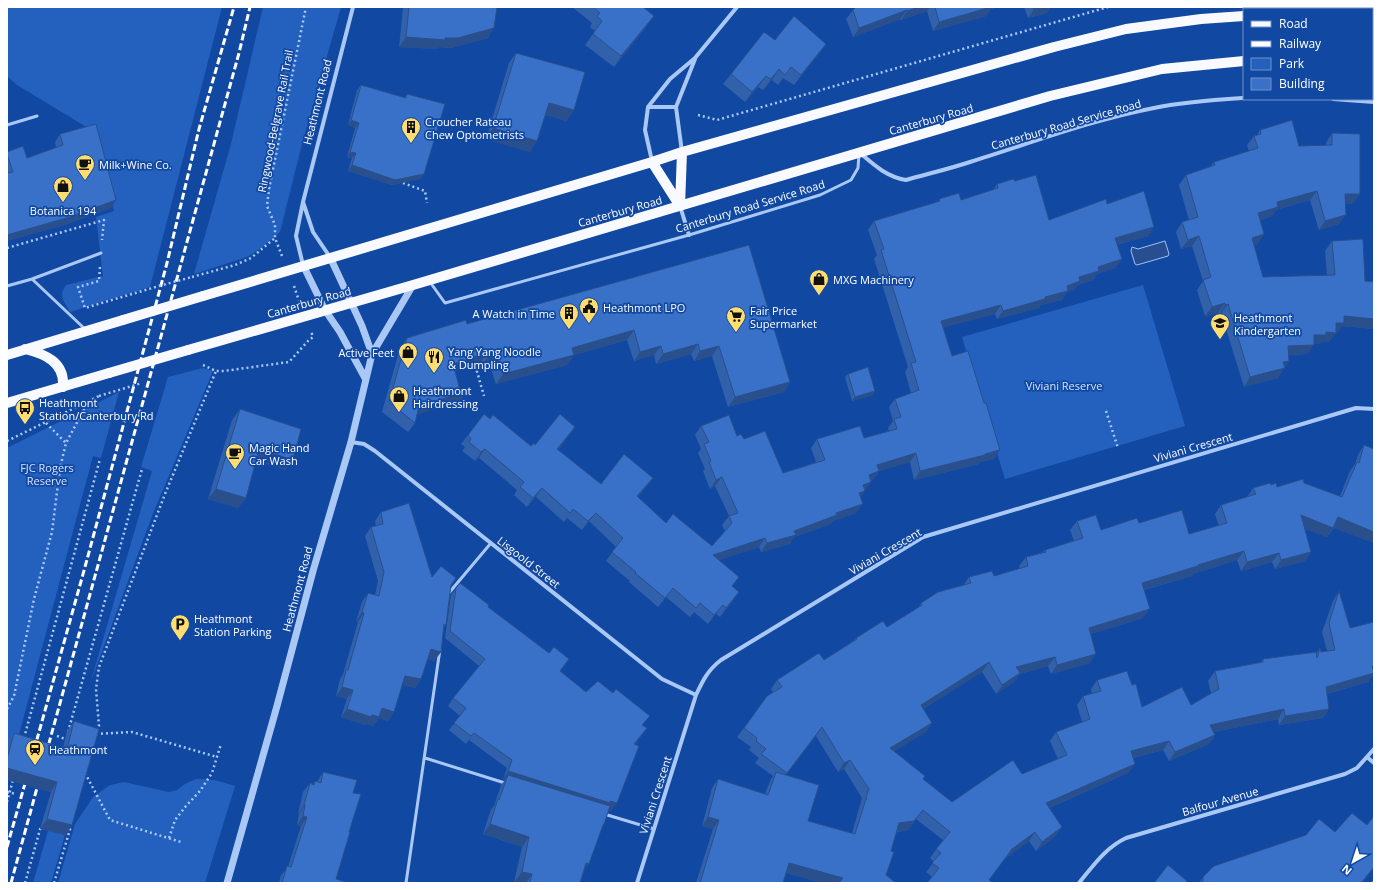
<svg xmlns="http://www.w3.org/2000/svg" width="1381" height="890" font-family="'Open Sans',sans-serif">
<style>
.green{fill:#2461bf}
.water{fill:#264e91;stroke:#9cc2f8}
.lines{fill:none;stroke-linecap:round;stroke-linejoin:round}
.path{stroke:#aac8f5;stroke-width:2.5;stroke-dasharray:2 3;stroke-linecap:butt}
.service{stroke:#aac8f5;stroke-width:3}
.minor{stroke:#aac8f5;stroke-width:4}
.tertiary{stroke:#aac8f5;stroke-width:7}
.primary{stroke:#f8faff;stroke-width:10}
.rail{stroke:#fff;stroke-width:3;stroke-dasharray:7 3;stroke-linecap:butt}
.path-bridge{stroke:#aac8f5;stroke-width:2.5;stroke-dasharray:2 3;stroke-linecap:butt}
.primary-bridge{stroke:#f8faff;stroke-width:10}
.wall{fill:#3261ac;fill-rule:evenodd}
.shaded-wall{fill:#294f8c}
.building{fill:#3a71c8;stroke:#294f8c}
.labels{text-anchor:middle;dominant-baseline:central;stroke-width:3.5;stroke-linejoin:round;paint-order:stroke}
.street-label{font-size:11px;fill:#fff;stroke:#1148a1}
.poi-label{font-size:11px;fill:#fff;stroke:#1148a1;text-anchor:start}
.park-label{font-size:11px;fill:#d3e4fe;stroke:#1148a1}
</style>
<rect width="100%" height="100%" fill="#1148a1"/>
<!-- green -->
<path class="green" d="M7 7H222L150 287 70 312C64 301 58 296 66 285L103 276 96 217 114 211 93 131 17 85 7 76Z
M263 7H341L302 144 280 232 261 248 247 257 194 274 231 144Z
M1143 285 1185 426 1005 479 962 337Z
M203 368 213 371 152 516 90 684 152 471 141 467 168 377Z
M119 392 101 458 93 456 16 746 8 743 7 745V448Z
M196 779 215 780 235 786 205 883H58L75 824 93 797 110 785 124 782 169 792 177 790 185 784Z
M48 831 65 835 51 883H33Z"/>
<!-- water -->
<path class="water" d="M1165 241 1169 254 1168 256 1137 265 1135 264 1131 251 1132 247 1138 249Z"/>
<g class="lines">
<!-- path -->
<path class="path" d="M698 115 717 120 1108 7
M403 183 425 191 427 203
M7 248 104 220 102 240
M282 256 275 238V225L267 206 269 189 306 7
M100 267 99 281 78 287 85 308 159 286
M192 277 235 265 251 258 275 238
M294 286 299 301
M474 361 484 396
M203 365 216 371H224L289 362 308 341 313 337 311 331
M1106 411 1118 448
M46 423 66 443
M7 441 99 396
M7 709 14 696 34 599 52 532 60 468 66 443 88 402
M97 731 99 726 96 689 99 667 165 494 216 371
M68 732 142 469
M96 734 132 732 217 757
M57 736 68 740
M24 738 100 459
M85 773 110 820 181 842
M7 792 16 794
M7 802 13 780
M169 838 175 820 186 806 200 791 212 773 221 744
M25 883 41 826
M54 883 71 826
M1373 883 1374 882"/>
<!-- service -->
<path class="service" d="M7 125 37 116
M32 279 86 330
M430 282 445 303 689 235 820 195 851 180 858 168 859 154
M7 286 32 279 101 253
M448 594 491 543
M425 758 505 783
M604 814 654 829
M406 883 440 649"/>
<!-- minor -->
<path class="minor" d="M1305 7V9
M1333 99 1374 102
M648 107H676
M682 152 676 107 695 59
M860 153C874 165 887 177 906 180 927 174 949 169 970 162 1031 143 1091 120 1154 108 1183 102 1214 100 1244 98
M652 161 645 130 648 107 670 79 695 58 737 7
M303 202 313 232 330 257
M680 206 689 235
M303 265 296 236 303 202 353 7
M351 442 364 444 375 451 662 679 696 695
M1367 757 1374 763
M637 883 696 695C703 680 708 670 721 660L923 537 1356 408 1374 409
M1079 883C1093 866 1105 848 1126 838L1345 774 1357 768 1374 749"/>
<!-- tertiary -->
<path class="tertiary" d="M303 265 325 310 340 332 365 378
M372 354 413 285
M227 883 277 706 313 571 351 442 372 354 362 326 330 257"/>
<!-- primary -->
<path class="primary" d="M1372 20H1374
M1372 68H1374
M652 162 680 206
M680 206 682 152
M203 296 652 162 682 152 1054 47 1126 29 1201 19 1244 16
M25 349C45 354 65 362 63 387
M188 350 413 285 1050 96 1162 69 1244 61
M7 355 123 320
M7 403 109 373"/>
<!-- rail -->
<path class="rail" d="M34 750 85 567 167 263 199 129 234 7
M46 754 239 53 250 7
M7 847 28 773
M11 883 40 777"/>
<!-- path-bridge -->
<path class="path-bridge" d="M159 286 192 277
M99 396 142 383"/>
<!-- primary-bridge -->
<path class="primary-bridge" d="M123 320 203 296
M109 373 188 350"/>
</g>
<!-- wall -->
<path class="wall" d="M403 7H497L488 38 451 48 439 47 438 49 399 47Z
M572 7H643L647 26 614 67 585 45 595 31 590 27 592 23Z
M856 7H999L991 9 986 16 933 31 927 11 901 20 900 19 853 37 846 19 853 10Z
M1024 7H1051L1047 13 1028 18Z
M775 40 826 44 819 54 794 85 783 78 778 85 772 80 763 90 758 87 745 102 723 84 731 74Z
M516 53 574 110 566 121 546 115 530 152 486 139 509 63Z
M361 85 404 98 407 94 424 174 420 179 392 185 348 171 352 158 347 157 355 128 348 125 357 90Z
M1260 130 1299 146 1326 145V143L1332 133 1353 204 1346 203 1339 224 1319 230 1310 200 1276 210 1272 216 1260 220 1258 244 1254 245 1263 277 1327 275 1325 251 1332 241 1365 281 1374 282V329L1342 326 1337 333H1336L1329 342H1321L1319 344H1314L1307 354 1289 355V361L1278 378 1244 387 1221 313 1219 314 1218 313 1205 316 1197 290 1203 281 1192 246 1181 249 1176 232 1182 222 1189 220 1179 185 1186 175 1210 167 1214 162 1249 151 1247 145 1254 136 1257 135Z
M60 134 116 200 111 208 64 225 7 241V152L27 158 56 148 55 142Z
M1015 181 1049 220 1107 204 1154 227 1148 236 1117 245 1122 259 1115 268 1097 274 1093 280 1078 285 1074 290 1067 292 1062 300 1041 305 1039 308 997 319 995 314 943 327 952 356 984 403 1000 450 994 459 980 462 979 464 914 480 910 462 879 471 873 480 871 481V482L860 497 856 513 833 521 831 524 794 537 790 544 761 552 759 547 719 560 732 586 733 601 720 617 716 614 708 624 694 612 690 617 666 597 658 607 629 582 630 581 606 561 616 547 589 521 582 530 567 518 564 522 536 497 527 507 514 495 517 490 479 458 475 461 462 451 465 447 461 444 468 435 490 419 531 446 575 427 558 450 601 484 653 478 646 487 638 497 666 523 712 546 725 531 722 525 729 516 715 486 710 489 703 471 705 469 698 453 701 449 695 435 701 426 737 436 744 439 783 473 816 462 811 448 817 439 864 438 889 431 888 428 893 421 889 407 895 399 911 393 905 372 908 367 874 259 877 255 868 230 874 221 938 202 939 199 961 200 993 190 997 184Z
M749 245 790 382 784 392 728 407 712 356 694 361 691 354 656 364 654 355 634 361 627 340 574 355 567 365 496 384 489 364 481 367 480 363 455 371 459 386H458L465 392 459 402 417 414 415 423 408 432 382 412 400 348 407 338 467 324Z
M848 374 873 395 852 401 845 377Z
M240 409 286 470 256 461 246 498 238 508 208 499 232 420Z
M1364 445 1374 449V543L1334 528 1327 537 1305 529 1311 552 1305 561 1275 569 1272 562 1241 571 1237 560 1193 574 1192 576 1144 590 1143 618 1091 634 1090 663 1051 674 1048 666 1020 674 1014 682 996 694 982 672 923 709 932 723 926 732 894 751 925 776 923 780 952 802 1022 774 1058 759 1050 741 1056 732 1082 722 1077 705 1083 696 1092 694 1091 689 1097 680 1132 685 1142 707 1191 705 1211 693 1208 681 1215 671 1261 662 1263 659 1316 654 1320 648 1321 652 1327 651 1322 632 1333 601 1339 591 1350 628 1374 622V673L1368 682 1327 694 1329 709 1323 718 1279 725 1278 719 1214 732 1215 735 1209 744 1169 761 1163 750 1133 758 1135 764 1128 773 1049 808 1056 836 1036 851 1029 841 1005 859 932 877 926 872 934 862 930 858 943 840 916 819 908 830 897 832 786 873 783 883H696L713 829 702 826 712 788 718 779 765 794 770 781 773 776 755 763 759 758 749 750 751 747 737 737 744 728 773 692 771 689 777 680 824 660 853 641 856 638 887 627 917 609 921 603 963 586 969 577 994 576 1020 569 1019 566 1026 557 1043 552 1045 550 1074 541 1070 530 1077 521 1101 530 1139 523 1189 534 1219 526 1215 514 1221 505 1247 497 1253 488 1271 485 1277 487 1304 483 1340 496 1350 471 1355 464 1358 455ZM816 736 838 772 844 769 862 798 852 833 808 821 786 775Z
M381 512 432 577 451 585 446 625 443 628 441 652 434 661 428 659 421 679 415 688 402 685 388 721 379 718 373 726 367 724 365 725 341 717 347 699 336 696 340 679 343 674 358 622 356 621 362 602 368 593 375 595 378 581 365 536 371 527 376 526 375 521Z
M456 588 488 607 563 667 560 671 586 692 647 728 635 744 611 811 609 810 584 871 580 883H518L514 882 522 847 483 834 491 809 494 806 501 785 505 780 503 779 507 768 469 740 466 744 449 730 460 716 448 706 453 698 479 666 445 638 451 595Z
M74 721 72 825 66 835 40 829 51 792 7 780V745L14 733 63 748 67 731Z
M323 772 353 793 349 832 336 879 349 883H279L281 875 288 867 301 826 297 825 299 814H298L303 792 310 783 313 784 315 781 317 782Z
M1374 816V868L1362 883H1199L1203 877 1335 832 1367 825Z"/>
<!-- shaded-wall -->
<path class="shaded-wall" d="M919 7H930L927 11 901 20 907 11Z
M988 7H999L991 9 986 16 933 31 939 22Z
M1041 7H1051L1047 13 1028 18 1034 9Z
M907 10 900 19 853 37 859 28Z
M654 16 647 26 614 67 621 56Z
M494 28 488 38 451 48 439 47 438 49 399 47 406 37 445 38Z
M826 44 819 54 794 85 801 75Z
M779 69 772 80 763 90 771 79Z
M766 76 758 87 745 102 752 92Z
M549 103 574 110 566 121 542 114Z
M351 120 359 123 355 128 348 125Z
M493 128 537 141 530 152 486 139Z
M350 152 356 153 352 158 347 157Z
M352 165 424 174 420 179 392 185 348 171Z
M1317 191 1310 200 1276 210 1272 216 1251 222 1258 213 1277 202Z
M1345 194H1360L1353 204 1338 203Z
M116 200 111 208 64 225 7 241V235Z
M1346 215 1339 224 1319 230 1325 221Z
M1154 227 1148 236 1109 247 1115 238Z
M1264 234 1258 244 1245 247 1252 238Z
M1199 236 1192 246 1181 249 1188 240Z
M1122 259 1115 268 1097 274 1093 280 1078 285 1074 290 1067 292 1062 300 1041 305 1039 308 997 319 1003 311 1067 286 1079 277 1098 267Z
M1225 303 1218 313 1205 316 1212 307Z
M1228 304 1221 313 1219 314 1225 305Z
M1001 305 995 314 935 330 941 321Z
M1344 316 1374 319V329L1342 326 1337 333H1336L1329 342H1321L1319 344H1307L1314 335 1326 332Z
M634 330 627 340 574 355 567 365 496 384 503 374 572 348Z
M698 344 691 354 656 364 663 354Z
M1314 345 1307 354 1281 355 1288 346Z
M661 346 654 355 634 361 640 352Z
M719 346 712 356 694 361 700 351Z
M487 353 480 363 446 373 453 364Z
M496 354 489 364 481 367 488 357Z
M1289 361 1278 378 1244 387 1250 377 1283 362Z
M790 382 784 392 728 407 735 397Z
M875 391 873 395 852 401 855 397Z
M465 392 459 402 413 416 419 406Z
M575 427 569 436 551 458 557 449Z
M259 449 293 460 286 470 252 460Z
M485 449 479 458 475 461 481 452Z
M1000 450 994 459 980 462 979 464 914 480 920 471 985 454Z
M916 453 910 462 871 474 877 465Z
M879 471 873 480 862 484 869 475Z
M722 477 715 486 710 489 716 480Z
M653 478 646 487 631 505 637 496Z
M871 482 859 500 853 501 863 485Z
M542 488 536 497 527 507 533 498Z
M216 489 246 498 238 508 208 499Z
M863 504 856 513 833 521 831 524 794 537 790 544 761 552 767 543 794 531 836 513Z
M596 513 589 521 582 530 588 521Z
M1301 515 1333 528 1327 537 1294 525Z
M1338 517 1374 532V543L1331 527Z
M765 538 759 547 707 564 713 555Z
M1244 551 1237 560 1193 574 1192 576 1135 592 1142 583Z
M1311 552 1305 561 1275 569 1281 560Z
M1279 553 1272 562 1241 571 1247 562Z
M739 592 733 601 720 617 726 608Z
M723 605 716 614 708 624 714 615Z
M1150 609 1143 618 1082 637 1089 628Z
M362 612 364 613 358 622 356 621Z
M431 649 441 652 434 661 425 658Z
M1096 654 1090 663 1051 674 1057 665Z
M1055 657 1048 666 1020 674 1014 682 996 694 1016 667Z
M989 662 982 672 915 714 921 705Z
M1374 673 1368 682 1319 696 1326 687Z
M405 676 421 679 415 688 399 685Z
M342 687 353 690 347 699 336 696Z
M382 708 394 712 388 721 379 718 373 726 367 724 365 725 341 717 347 709 372 715Z
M1284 709 1278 719 1204 734 1210 725Z
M1329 709 1323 718 1279 725 1285 716Z
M932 723 926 732 884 757 890 748Z
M822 727 816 736 781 782 787 773Z
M1215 735 1209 744 1169 761 1175 752Z
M1169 741 1163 750 1124 760 1131 751Z
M850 760 844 769 838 772 844 763Z
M1135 764 1128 773 1039 812 1046 803Z
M7 768 57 782 51 792 7 780Z
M508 771 610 801 617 803 611 811 508 775 505 780 503 779Z
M304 805H305L299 814H298Z
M923 810 908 830 893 832 899 823Z
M303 816 307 817 301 826 297 825Z
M708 817 719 820 713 829 702 826Z
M47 819 72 825 66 835 40 829Z
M490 824 529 837 522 847 483 834Z
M1062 827 1056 836 1036 851 1042 842Z
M1035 832 1029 841 1005 859 1012 849Z
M586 863 589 864 582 874Z
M789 863 843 878 839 883H820L782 872Z
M1374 867V868L1362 883H1361Z
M522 872 532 874 526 883H518L514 882Z"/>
<!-- building -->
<path class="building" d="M409 7H497L494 28 458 38H445V40L406 37Z
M593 7H643L654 16 621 56 593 34 602 21 597 16 600 13Z
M856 7H919L907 11V10L859 28 853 10Z
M935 7H991L939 22Z
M1033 7H1041L1034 9Z
M794 16 826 44 801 75 791 67 785 75 779 69 771 79 766 76 752 92 731 74 764 32 775 40Z
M516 53 585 72 574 110 549 103 537 141 493 128Z
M361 85 406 98 407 94 445 104 424 174 395 180 352 165 356 153 350 152 359 123 351 120Z
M1292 120 1299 146 1332 145V133L1360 134V194H1345L1346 215 1325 221 1317 191 1277 202 1278 207 1258 213 1264 234 1252 238 1263 277 1335 275 1332 241 1363 239 1365 281 1374 282V319L1344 316V323H1336V333L1326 332V335H1314V345L1288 346 1289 361 1283 362 1285 368 1250 377 1228 304 1225 305V303L1212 307 1203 280 1211 277 1199 236 1188 240 1182 222 1198 217 1186 175 1215 165 1214 162 1258 148 1254 136 1261 134 1260 130Z
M96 124 116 200 70 217 7 235V173L13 172 7 154V152L23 146 27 158 63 145 60 134Z
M1036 175 1049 220 1106 199 1107 204 1144 191 1154 227 1115 238 1122 259 1098 267 1099 271 1079 277 1080 281 1067 286 1068 291 1045 297V299L1003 311 1001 305 941 321 952 356 968 351 984 403H986L1000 450 985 454V455L920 471 916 453 877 465 879 471 869 475 871 482 863 485 865 491 859 493 863 504 836 513 837 515 794 531 796 535 767 543 765 538 713 555 739 577 732 586 739 592 726 608 723 605 714 615 700 603 696 608 673 588 665 598 635 573 636 572 612 552 623 538 596 513 588 521 573 509 570 513 542 488 533 498 520 487 524 482 485 449 481 452 469 442 471 439 468 435 484 414 490 419 493 415 531 446 534 443 535 445 560 414 575 427 557 449 601 484 624 454 653 478 637 496 666 523 673 514 712 546 732 523 729 516 738 513 722 477 716 480 709 462 711 461 704 444 709 442 701 426 729 415 737 436 741 434 744 439 765 431 783 473 825 460 817 439 860 426 864 438 897 429 894 419 901 417 895 399 919 390 911 363 916 362 881 250 884 249 874 221 940 201 939 199 959 193 961 200 998 188 997 184 1013 179 1015 181Z
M749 245 790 382 735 397 719 346 700 351 698 344 663 354 661 346 640 352 634 330 572 348 574 355 503 374 496 354 488 357 487 353 453 364 459 386H458L465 392 419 406 415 423 389 402 407 338 466 320 467 324Z
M868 367 875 391 855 397 848 374Z
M240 409 301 429 293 460 259 449 246 498 216 489Z
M1364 445 1374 449V532L1338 517 1333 528 1301 515 1311 552 1281 560 1279 553 1247 562 1244 551 1198 565V566L1142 583 1150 609 1089 628 1096 654 1057 665 1055 657 1016 667 1020 673 1002 685 989 662 921 705 932 723 890 748 925 776 923 779 952 802 1013 760 1022 774 1067 755 1056 732 1090 719 1083 696 1101 691 1097 680 1127 671 1132 685 1136 684 1142 707 1182 687 1191 705 1219 689 1215 671 1263 662V659L1316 652 1317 658 1320 648 1321 652 1335 650 1329 623 1339 591 1350 628 1374 622V666H1372L1374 673 1326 687 1329 709 1285 716 1284 709 1210 725 1215 735 1175 752 1169 741 1131 751 1135 764 1046 803 1062 827 1042 842 1035 832 1012 849 989 880 993 883H927L939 868 932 863 941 853 936 849 950 832 923 810 914 821 899 823 891 851 894 852 886 875 896 883H839L843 878 789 863 783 883H700L719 820 708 817 718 779 768 795 776 772 819 785 808 821 855 834 866 799H867L866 798 869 789 850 760 844 763 822 727 787 773 761 754 766 749 756 741 757 738 744 728 767 696 782 687 777 680 819 653 824 660 857 639 856 638 883 621 887 627 922 605 921 603 938 592 971 583 969 577 992 571 994 576 1028 566 1026 557 1046 552 1045 550 1083 538 1077 521 1096 515 1101 530 1137 518 1139 523 1182 510 1189 534 1227 523 1221 505 1256 494 1253 488 1270 483 1271 485 1276 483 1277 487 1303 479 1304 483 1342 497 1357 462 1359 463Z
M409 503 432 577 441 566 456 578 451 585 446 625 444 624 441 652 431 649 421 679 405 676 394 712 382 708 379 717 372 715 371 717 347 709 353 690 342 687 346 670H348L364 613 362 612 368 593 379 596 384 572 371 527 383 524 381 512Z
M460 583 489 605 488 607 549 653 554 647 569 659 560 671 586 692 598 681 613 693 616 689 650 716 642 725 647 728 634 744 639 746 617 803 610 801V803L508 771 512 760 474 733 471 736 454 723 466 708 453 698 485 659 450 631 456 588Z
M74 721 99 729 72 825 47 819 57 782 7 768V759L14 733 67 749Z
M323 772 357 780 353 793 361 794 349 832H350L336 879 349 883H282L287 866 291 867 307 817 303 816 305 805H304L310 783 314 785 315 781 321 783Z
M508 775 610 806 604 824 603 825 589 864 586 863 580 883H530L532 874 522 872 529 837 490 824 498 799 499 800Z
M1352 813 1367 825 1374 816V867L1361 883H1203V877L1214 866 1306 835 1319 819 1335 832Z
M1168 865 1187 881 1185 883H1154Z"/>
<!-- icons -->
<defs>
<g id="building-pin" transform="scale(1)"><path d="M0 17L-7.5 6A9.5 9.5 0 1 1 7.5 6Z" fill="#ffdd6e" stroke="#1148a1"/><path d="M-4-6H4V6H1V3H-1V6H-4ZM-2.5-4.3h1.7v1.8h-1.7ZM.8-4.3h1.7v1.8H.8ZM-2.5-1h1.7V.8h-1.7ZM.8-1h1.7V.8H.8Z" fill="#111"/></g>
<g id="cafe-pin" transform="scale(1)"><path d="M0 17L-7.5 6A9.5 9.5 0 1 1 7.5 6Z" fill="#ffdd6e" stroke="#1148a1"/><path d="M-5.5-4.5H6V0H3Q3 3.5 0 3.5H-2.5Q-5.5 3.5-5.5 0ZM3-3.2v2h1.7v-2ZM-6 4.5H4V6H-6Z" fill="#111"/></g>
<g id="shop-pin" transform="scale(1)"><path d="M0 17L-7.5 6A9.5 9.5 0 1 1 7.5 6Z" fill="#ffdd6e" stroke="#1148a1"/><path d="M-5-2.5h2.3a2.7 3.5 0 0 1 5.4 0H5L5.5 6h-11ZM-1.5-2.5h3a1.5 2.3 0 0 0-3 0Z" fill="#111"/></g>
<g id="civic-pin" transform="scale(1)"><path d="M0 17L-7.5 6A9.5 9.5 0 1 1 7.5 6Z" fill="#ffdd6e" stroke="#1148a1"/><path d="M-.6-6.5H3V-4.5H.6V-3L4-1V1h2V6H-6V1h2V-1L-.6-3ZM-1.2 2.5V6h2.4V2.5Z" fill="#111"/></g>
<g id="supermarket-pin" transform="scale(1)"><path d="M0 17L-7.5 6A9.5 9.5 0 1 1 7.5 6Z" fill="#ffdd6e" stroke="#1148a1"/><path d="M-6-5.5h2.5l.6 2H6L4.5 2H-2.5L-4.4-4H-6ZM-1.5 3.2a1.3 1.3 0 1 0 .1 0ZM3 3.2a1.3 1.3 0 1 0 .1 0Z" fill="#111"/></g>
<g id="school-pin" transform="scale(1)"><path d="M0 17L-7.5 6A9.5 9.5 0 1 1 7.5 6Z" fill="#ffdd6e" stroke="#1148a1"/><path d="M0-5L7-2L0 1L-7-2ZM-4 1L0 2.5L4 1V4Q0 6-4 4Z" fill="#111"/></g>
<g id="restaurant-pin" transform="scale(1)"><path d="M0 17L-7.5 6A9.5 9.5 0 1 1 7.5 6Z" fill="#ffdd6e" stroke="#1148a1"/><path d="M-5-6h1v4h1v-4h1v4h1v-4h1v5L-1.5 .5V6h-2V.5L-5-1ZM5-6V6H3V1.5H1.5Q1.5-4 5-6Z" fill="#111"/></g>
<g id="bus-pin" transform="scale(1)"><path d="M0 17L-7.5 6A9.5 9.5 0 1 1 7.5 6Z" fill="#ffdd6e" stroke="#1148a1"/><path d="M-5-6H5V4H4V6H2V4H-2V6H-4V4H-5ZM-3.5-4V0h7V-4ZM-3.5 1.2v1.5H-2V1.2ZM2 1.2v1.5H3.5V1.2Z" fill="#111"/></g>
<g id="parking-pin" transform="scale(1)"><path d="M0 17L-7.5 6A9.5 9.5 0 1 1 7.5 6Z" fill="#ffdd6e" stroke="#1148a1"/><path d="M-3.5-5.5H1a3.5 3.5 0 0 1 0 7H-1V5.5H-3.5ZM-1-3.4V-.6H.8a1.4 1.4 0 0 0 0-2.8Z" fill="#111"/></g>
<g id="station-pin" transform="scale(1)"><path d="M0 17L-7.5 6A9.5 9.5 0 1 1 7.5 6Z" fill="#ffdd6e" stroke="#1148a1"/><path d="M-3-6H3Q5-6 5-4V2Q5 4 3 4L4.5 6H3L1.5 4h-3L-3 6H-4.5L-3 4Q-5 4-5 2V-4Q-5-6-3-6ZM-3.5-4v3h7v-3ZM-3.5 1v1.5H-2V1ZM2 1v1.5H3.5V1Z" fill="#111"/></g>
</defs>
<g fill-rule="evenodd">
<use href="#building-pin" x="411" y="127"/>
<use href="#cafe-pin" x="85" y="164"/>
<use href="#shop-pin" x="63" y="186"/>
<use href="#shop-pin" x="819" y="279"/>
<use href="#civic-pin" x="589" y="307"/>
<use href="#building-pin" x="569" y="313"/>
<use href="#supermarket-pin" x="736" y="316"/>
<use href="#school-pin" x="1220" y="323"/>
<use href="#shop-pin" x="408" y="352"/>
<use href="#restaurant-pin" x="434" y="357"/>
<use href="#shop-pin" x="399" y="396"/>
<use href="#bus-pin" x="25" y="408"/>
<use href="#cafe-pin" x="235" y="453"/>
<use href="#parking-pin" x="180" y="624"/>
<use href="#station-pin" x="35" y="749"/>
</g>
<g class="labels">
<!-- street labels -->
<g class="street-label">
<text transform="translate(317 102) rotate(-76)">Heathmont Road</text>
<text transform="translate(931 119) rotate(-16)">Canterbury Road</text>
<text transform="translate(275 121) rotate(-79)">Ringwood-Belgrave Rail Trail</text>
<text transform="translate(1066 124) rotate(-16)">Canterbury Road Service Road</text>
<text transform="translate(750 206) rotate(-17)">Canterbury Road Service Road</text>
<text transform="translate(620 211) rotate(-16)">Canterbury Road</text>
<text transform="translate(309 302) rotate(-16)">Canterbury Road</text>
<text transform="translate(1193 447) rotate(-16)">Viviani Crescent</text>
<text transform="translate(885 551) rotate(-30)">Viviani Crescent</text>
<text transform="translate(529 562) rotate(38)">Lisgoold Street</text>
<text transform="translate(297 589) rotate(-75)">Heathmont Road</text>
<text transform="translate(655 795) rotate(-72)">Viviani Crescent</text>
<text transform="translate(1220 801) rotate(-16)">Balfour Avenue</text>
</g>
<!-- poi labels -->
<g class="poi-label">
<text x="425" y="121">Croucher Rateau<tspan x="425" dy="13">Chew Optometrists</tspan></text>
<text x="99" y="164">Milk+Wine Co.</text>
<text x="63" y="210" text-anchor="middle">Botanica 194</text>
<text x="833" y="279">MXG Machinery</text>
<text x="603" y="307">Heathmont LPO</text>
<text x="750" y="310">Fair Price<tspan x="750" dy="13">Supermarket</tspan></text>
<text x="555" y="313" text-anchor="end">A Watch in Time</text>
<text x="1234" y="317">Heathmont<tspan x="1234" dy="13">Kindergarten</tspan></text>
<text x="448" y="351">Yang Yang Noodle<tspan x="448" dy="13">&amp; Dumpling</tspan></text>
<text x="394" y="352" text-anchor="end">Active Feet</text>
<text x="413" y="390">Heathmont<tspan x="413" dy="13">Hairdressing</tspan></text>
<text x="39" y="402">Heathmont<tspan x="39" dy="13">Station/Canterbury Rd</tspan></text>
<text x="249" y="447">Magic Hand<tspan x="249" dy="13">Car Wash</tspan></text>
<text x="194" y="618">Heathmont<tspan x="194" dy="13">Station Parking</tspan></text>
<text x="49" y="749">Heathmont</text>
</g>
<!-- park labels -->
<g class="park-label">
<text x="1064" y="385">Viviani Reserve</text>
<text x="47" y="467">FJC Rogers<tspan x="47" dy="13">Reserve</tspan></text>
</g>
</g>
<!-- border -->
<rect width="1381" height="890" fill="none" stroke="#ffffff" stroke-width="16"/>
<!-- legend -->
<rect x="1243" y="8" width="130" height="92" fill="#1148a1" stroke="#7091c7"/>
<rect x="1251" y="21" width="20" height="6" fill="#f8faff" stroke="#7091c7"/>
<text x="1279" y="28" font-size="12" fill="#ffffff">Road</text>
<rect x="1251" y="41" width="20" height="6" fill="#ffffff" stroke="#7091c7"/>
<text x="1279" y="48" font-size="12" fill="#ffffff">Railway</text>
<rect x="1251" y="58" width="20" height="12" fill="#2461bf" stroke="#7091c7"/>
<text x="1279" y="68" font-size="12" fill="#ffffff">Park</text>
<rect x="1251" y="78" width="20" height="12" fill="#3a71c8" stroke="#7091c7"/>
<text x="1279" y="88" font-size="12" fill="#ffffff">Building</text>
<!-- north arrow -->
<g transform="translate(1353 862) rotate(219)" stroke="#1148a1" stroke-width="3" paint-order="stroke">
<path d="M0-3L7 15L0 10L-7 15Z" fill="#ffffff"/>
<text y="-6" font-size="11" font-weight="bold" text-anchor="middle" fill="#ffffff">N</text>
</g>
</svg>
